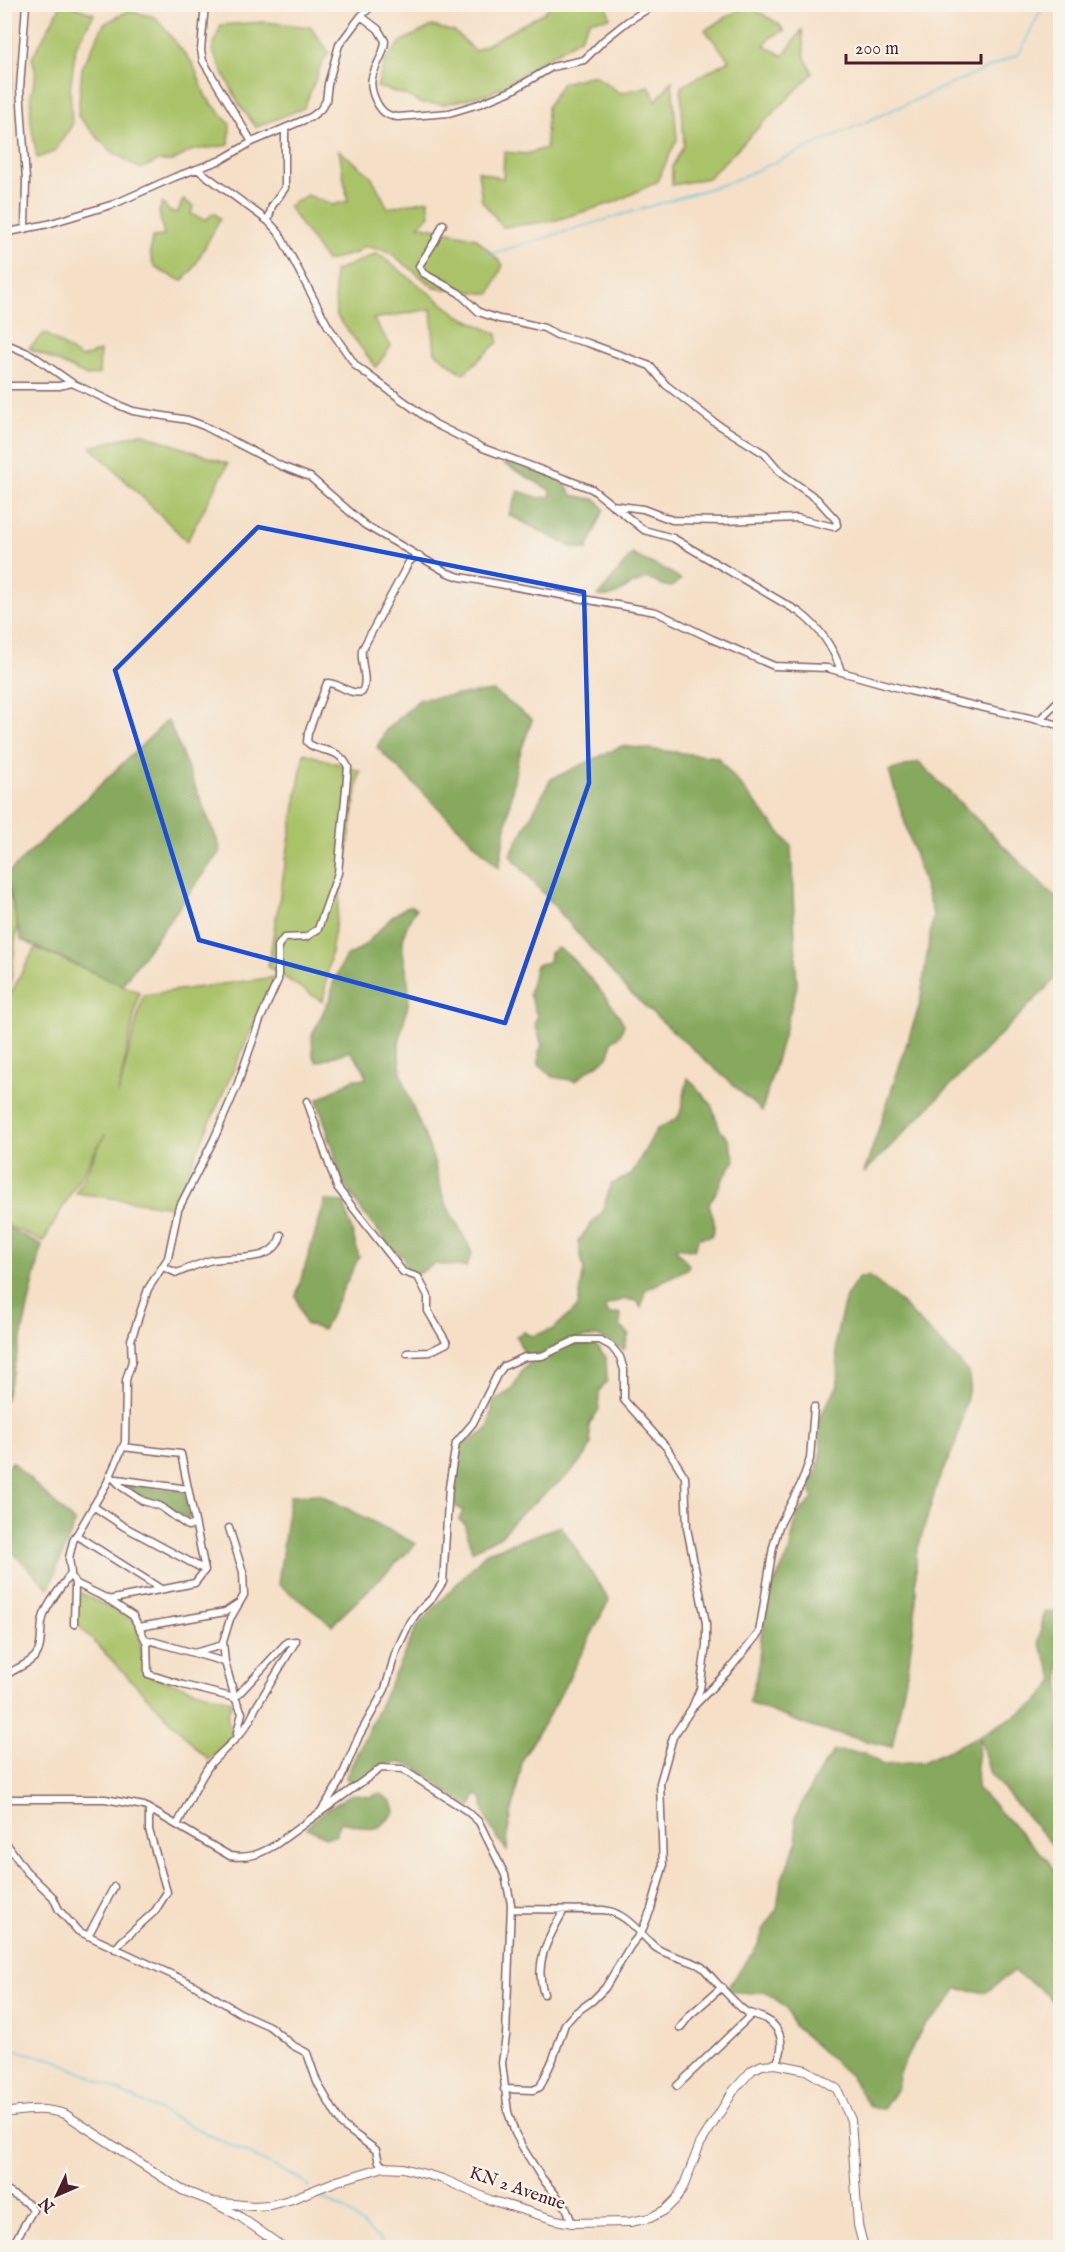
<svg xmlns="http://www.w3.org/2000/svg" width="1065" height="2252" font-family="'IM FELL English',serif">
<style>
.green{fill:#aac369;stroke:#7a714a;stroke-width:1.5}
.forest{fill:#87a95d;stroke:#686444;stroke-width:1.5}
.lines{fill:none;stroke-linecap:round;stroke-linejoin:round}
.stream{stroke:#5fc8db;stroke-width:1.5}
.minor-casing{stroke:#866261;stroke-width:9}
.major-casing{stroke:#866261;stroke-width:10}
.minor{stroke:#fff;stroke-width:6}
.major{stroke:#fff;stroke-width:8}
.marked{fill:none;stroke:#1d4ed8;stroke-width:4.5;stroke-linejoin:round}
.labels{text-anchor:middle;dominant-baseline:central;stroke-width:5;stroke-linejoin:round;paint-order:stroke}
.street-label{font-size:18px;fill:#4a1f2b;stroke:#f7f3e8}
</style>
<rect width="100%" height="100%" fill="#f7f3e8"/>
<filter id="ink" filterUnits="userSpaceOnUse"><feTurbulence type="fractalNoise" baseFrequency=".0167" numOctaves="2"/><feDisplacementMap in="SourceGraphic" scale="12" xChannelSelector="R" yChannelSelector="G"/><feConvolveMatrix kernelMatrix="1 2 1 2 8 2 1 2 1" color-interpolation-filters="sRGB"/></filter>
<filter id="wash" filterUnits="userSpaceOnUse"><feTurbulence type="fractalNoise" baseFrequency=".008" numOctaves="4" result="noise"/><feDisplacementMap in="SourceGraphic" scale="24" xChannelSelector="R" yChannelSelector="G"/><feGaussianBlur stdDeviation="1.35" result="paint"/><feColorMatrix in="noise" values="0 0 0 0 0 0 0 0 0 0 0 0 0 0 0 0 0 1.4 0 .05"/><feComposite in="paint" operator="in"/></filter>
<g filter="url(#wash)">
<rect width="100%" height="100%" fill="#f5dfc6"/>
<!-- green -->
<path class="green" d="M551 4 607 5 610 18 590 20 580 38 491 93 446 104 420 103 406 95 377 87 385 60 402 41 432 26 455 32 475 51 545 12Z
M61 5H69L94 14 76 46 70 89 72 125 54 152 37 158C34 139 29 119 31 100 32 79 40 81 32 58Z
M747 5 779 24 784 31 771 37 764 45 783 56 802 30 805 58 813 73 708 178 672 185V167L684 145 681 87 729 60 705 30Z
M5 8 12 22 13 65 8 121 4 120Z
M128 11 155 17 193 64 206 97 230 124 229 145 193 150 172 161H158L140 169 109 150 78 116 82 68 104 24Z
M265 22 310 27 329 52 321 65 304 108 256 127 239 104 212 50 221 25Z
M594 75 620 93 649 86 656 101 672 81 677 139 657 182 615 202 553 221 503 227 482 201 478 171 503 179 504 152 526 154 546 148 547 107 562 83Z
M339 150 371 176 388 208 428 200 430 215 419 225 476 238 503 265 490 294 435 288 388 251 363 246 356 253 326 261 288 206 307 195 333 205 348 201Z
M183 200 193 206 191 214 205 220 214 213 220 219 193 269 182 281C157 269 146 269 152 237L164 236 159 212 162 203 170 212H178Z
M377 253 458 315 497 334 498 342 463 374 435 352 431 309 373 319 391 346 376 367 336 315 334 272Z
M45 333 81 358 100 351 99 374 87 376 29 348Z
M141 433 228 464 187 541 91 447Z
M304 753 360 771 323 1002 268 967Z
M4 882 18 918 9 997 35 948 139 992 118 1095 143 995 275 977 172 1207 76 1193 105 1134 43 1242 5 1224Z
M77 1591 136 1621 146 1675 232 1701 227 1717 233 1736 208 1760 76 1623Z"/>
<!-- forest -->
<path class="forest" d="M510 461 562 480 572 495 597 500 604 509 587 550 571 547 509 515 518 491 540 498 551 496 550 490 504 464Z
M632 554C647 563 668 568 681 580L671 587 661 585 647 578C641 582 635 583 629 586 615 595 616 597 598 596Z
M494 691 532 720 517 762 499 868 377 747 386 730 420 699Z
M168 720 221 850 122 985 21 940 6 875Z
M622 746 717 757 791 846 797 986 762 1111 628 991 510 855 551 779Z
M919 762 1060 902V974L864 1173 920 1004 933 914 889 771Z
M411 906 416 909C391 947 409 958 409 996 408 1015 398 1031 399 1050 399 1086 420 1120 431 1153 437 1169 439 1186 445 1201 453 1221 465 1233 472 1254L466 1267 434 1264 414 1276 405 1267 404 1258 393 1249 362 1211 339 1176 333 1147 328 1139 327 1129 317 1100 354 1079H366L364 1069 350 1051 317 1062 313 1056 312 1035 331 996 333 983 345 957C373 947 387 912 411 906Z
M557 948C572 952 616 1009 624 1024L620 1035 611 1042C611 1060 605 1059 592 1068 586 1071 581 1077 576 1081L553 1077 539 1065V1052L542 1045 535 1024 537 1016 529 994 536 965 549 962 550 953Z
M688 1078 711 1104 720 1130 729 1140 735 1161C728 1167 716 1193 709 1204 712 1216 718 1224 711 1236L699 1238 694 1250 676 1247 675 1248 689 1265 687 1269 645 1290 641 1308 637 1301 625 1299 605 1306 606 1312 612 1315 617 1313 621 1314 620 1326 629 1334 624 1350 598 1336 567 1340 542 1354 530 1355 524 1353 516 1336 524 1332 531 1336 552 1330 578 1307 584 1269 578 1242 592 1222 602 1213 611 1184 631 1175 657 1129 676 1119 680 1114Z
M325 1201 344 1202 359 1257 323 1330 305 1324 296 1296Z
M5 1226 42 1246 20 1343 5 1401Z
M869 1276 894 1296 955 1357 968 1372 970 1384 956 1443 937 1484 916 1555V1605L909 1663 892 1747 814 1728 749 1703 758 1670 761 1637 772 1587 789 1554 797 1514 813 1499 809 1484 817 1471 821 1449 819 1418 838 1385 836 1339 840 1320 846 1297 859 1277Z
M576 1345H595L606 1357 607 1381 599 1391V1409L589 1425 591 1444 586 1455 570 1473 517 1517 501 1536 472 1551 464 1523 459 1520 463 1510 456 1507C450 1485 454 1463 463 1443 491 1432 489 1430 493 1401L512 1390 522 1371 530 1362 549 1358 562 1346Z
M12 1462 75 1523 49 1589 5 1545V1470Z
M124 1485 185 1491 190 1519 134 1493Z
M319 1494 416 1544 332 1625 278 1584 290 1495Z
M561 1526 609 1600 555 1705 523 1758 508 1831 507 1851C496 1835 482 1819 483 1799L476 1794 471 1807C460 1803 453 1797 444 1789 405 1756 393 1753 352 1786L346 1777 418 1625 487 1552Z
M1060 1611V1854L990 1774 980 1738 976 1766 977 1788 1048 1861 1056 1873 1058 1903 1060 1907V2008L1041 1989 1013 1971 987 1992 957 1989 944 2008 923 2027 901 2068 896 2090 884 2108 870 2107 850 2076 794 2026 786 2007 764 1991 751 1993 725 1991 757 1947 764 1929 777 1909 781 1881 797 1842 795 1817 819 1772 834 1751 865 1753 883 1765 923 1762 979 1736 1036 1704 1055 1681 1039 1642 1044 1613Z
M380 1793 392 1802 395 1811C374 1839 370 1826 341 1822L335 1836 326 1837 307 1828 315 1818 351 1794 370 1797Z"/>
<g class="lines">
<!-- stream -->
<path class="stream" d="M487 255 728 183 1019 54 1044 4
M4 2048 56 2060 300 2179 309 2187
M314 2194 344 2209 390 2248"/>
</g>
</g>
<g filter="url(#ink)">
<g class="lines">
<!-- minor casing -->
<g class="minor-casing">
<path id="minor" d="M205 4 201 50 203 61 252 142
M361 16 378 29 385 41C384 64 362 73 376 101 381 111 386 116 398 117L449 113 479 104 511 91 552 67 584 60 604 40 628 21 656 4
M197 169 268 221 279 233 328 326 356 366 435 424 483 448 592 489 644 530 673 538 799 612C819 627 833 646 841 671
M268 221 272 206 285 188V128
M443 224 435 241 419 266 423 273 459 293 479 312 499 319 519 322 544 328 557 335 588 343 650 366 666 385 714 422 765 454 782 474 817 499 836 520 837 525 834 527 797 518 723 521 672 520 643 509 612 505
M25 229 26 180 20 88 26 4
M4 233 48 224 114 204 175 177 221 160 252 142 311 117 320 110 326 101 328 84 339 45 361 16 374 4
M4 343 32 355 72 383 116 404 133 411 188 420 204 426 281 466 310 477 365 525 448 573 460 577 656 612 712 639 774 666 827 668 910 691 1060 725
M4 386H59L72 383
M1039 720 1060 699
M307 1101 337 1187 403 1272 418 1277 428 1296V1311L447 1343 429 1352 407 1353
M163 1267 177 1273C188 1269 200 1263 212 1260 235 1255 274 1265 281 1235
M110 1475 122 1487 143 1501 160 1506 188 1526 193 1525
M117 1479 188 1489
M93 1506 123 1526 205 1570
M229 1528 243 1572 244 1595 230 1619 223 1642 225 1662 235 1698 242 1713 237 1733
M76 1535 161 1589
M71 1575 75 1583 106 1598 133 1616 147 1643 148 1674 183 1685 235 1698 287 1642 296 1641 255 1709C248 1731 226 1747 211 1763 201 1775 185 1810 177 1825
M108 1600 195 1583 205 1570 181 1454 123 1447
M74 1624 75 1583
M139 1627 225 1612 237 1604
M145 1639 225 1662
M194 1653 223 1645
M4 1677C14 1668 32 1664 38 1652 43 1642 39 1627 44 1615 50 1599 62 1587 71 1573L69 1558 73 1541 107 1483 125 1442 126 1380 132 1361 131 1340 148 1289 168 1258 178 1210 214 1139 237 1086 260 1020 278 980V946L284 938 306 937 318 929 338 873 348 767C338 745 318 754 307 742L308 733 327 683C340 683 348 695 362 692 369 680 360 664 362 650L409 562 417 555
M4 1799H105L144 1806 230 1856C248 1859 260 1854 275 1845L381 1768 402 1769 467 1811 479 1822 505 1875 511 1904 506 2036 502 2063 508 2112 515 2133 523 2148 541 2177 566 2207 572 2223
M321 1811 339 1783 359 1736 385 1689 395 1654 408 1626 416 1614 433 1597 443 1582 449 1487 456 1443 473 1423 497 1375 504 1366 525 1357 542 1356 576 1340H600L611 1346 620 1357 624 1370V1400L667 1448 685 1477 687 1528 706 1623V1646L700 1689 692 1708
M4 1840 26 1871 53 1897 59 1910 78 1931 192 1984 240 2013 269 2026 292 2045 307 2053 317 2082 342 2125 376 2150 379 2162 384 2167
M511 1909 603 1910C626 1912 639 1933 655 1947 667 1957 689 1958 702 1967 716 1981 730 1999 745 2011 749 2014 754 2014 758 2016 781 2023 787 2044 776 2064
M88 1936 114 1887
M115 1949 122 1941 155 1911 167 1892 149 1830V1809
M544 1994C533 1962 549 1937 564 1910
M680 2028 690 2015 722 1987
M677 2086 752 2014
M504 2089 533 2090 540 2087 553 2059 565 2024 575 2013 592 2001 605 1988 631 1945 641 1933 651 1909 663 1867 660 1783 673 1737 692 1708 728 1671 759 1633 773 1547 779 1526 801 1484 810 1459 814 1407
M4 2189 30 2205 33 2210 11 2248"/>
</g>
<!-- major casing -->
<g class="major-casing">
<path id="major" d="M4 2113C28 2110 42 2107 65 2114L182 2190 213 2202 253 2206 270 2205 289 2200 337 2181 384 2167 403 2168 443 2179 490 2200 556 2220 572 2223 630 2222 650 2218 665 2210 677 2198 684 2185 700 2144 734 2090 752 2070 762 2065 776 2064 806 2070 837 2089 851 2120 858 2225 864 2248
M214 2203 239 2216 284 2248"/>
</g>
<!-- minor -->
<use href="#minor" class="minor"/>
<!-- major -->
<use href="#major" class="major"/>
</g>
</g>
<!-- marked area -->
<path class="marked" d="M258 527 584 592 589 783 505 1023 199 940 115 670Z"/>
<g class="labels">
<!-- street labels -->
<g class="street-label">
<text transform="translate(517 2189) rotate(19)">KN 2 Avenue</text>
</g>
</g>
<!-- margin -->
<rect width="1065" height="2252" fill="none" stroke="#f7f3e8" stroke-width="24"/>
<!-- north arrow -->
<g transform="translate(57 2195) rotate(226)" stroke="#f7f3e8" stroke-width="4.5" paint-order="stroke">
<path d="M0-4.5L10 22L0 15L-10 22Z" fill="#4a1f2b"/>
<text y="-9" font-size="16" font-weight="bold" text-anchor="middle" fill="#4a1f2b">N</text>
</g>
<!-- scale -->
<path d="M846 54v9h135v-9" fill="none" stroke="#4a1f2b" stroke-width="3"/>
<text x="855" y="54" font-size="18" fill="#4a1f2b" stroke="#f7f3e8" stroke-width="4.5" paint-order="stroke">200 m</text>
</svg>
